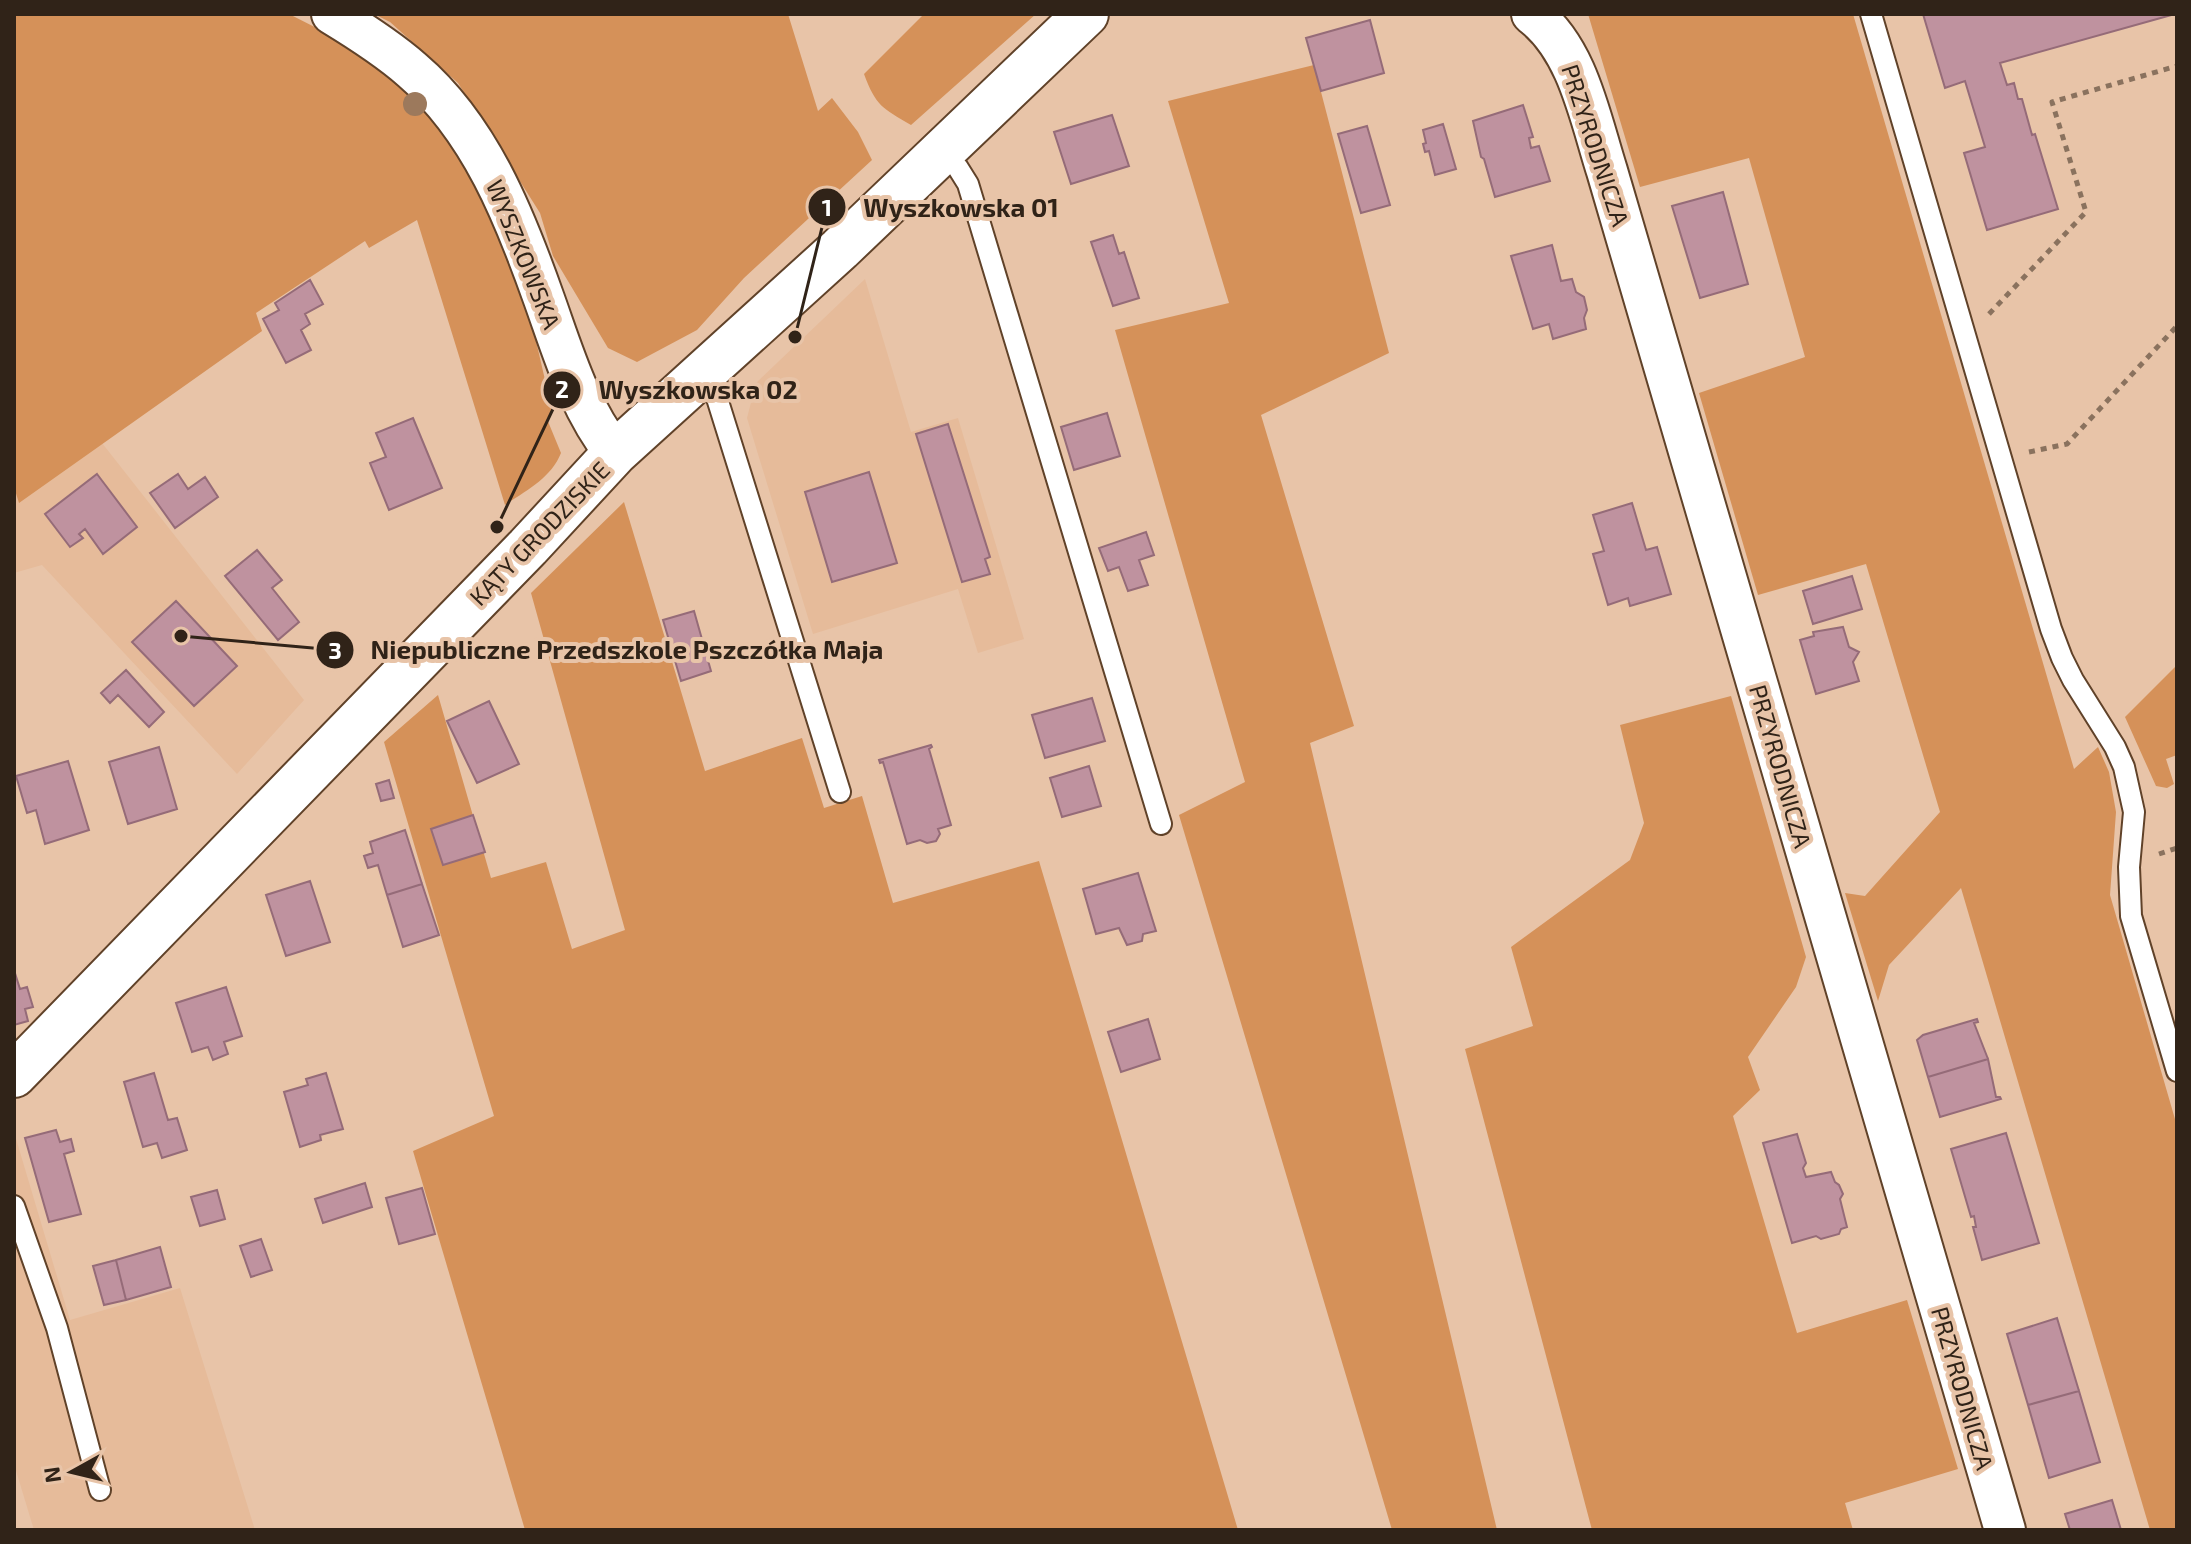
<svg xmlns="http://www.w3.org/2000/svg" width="2191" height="1544" font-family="'Exo 2',sans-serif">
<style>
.built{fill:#e6bb9a}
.green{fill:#d59159}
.building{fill:#bf929f;stroke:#956b78;stroke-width:2}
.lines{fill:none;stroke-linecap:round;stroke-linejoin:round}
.service-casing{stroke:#604229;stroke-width:24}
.minor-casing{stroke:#604229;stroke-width:44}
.tertiary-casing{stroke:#604229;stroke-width:48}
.path{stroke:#8a725e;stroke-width:5;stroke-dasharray:6 6;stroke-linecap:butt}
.service{stroke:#fff;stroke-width:20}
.minor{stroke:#fff;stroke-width:40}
.tertiary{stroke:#fff;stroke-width:44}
.tree{fill:#9c795c}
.labels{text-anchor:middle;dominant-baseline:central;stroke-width:8;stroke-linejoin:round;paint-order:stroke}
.street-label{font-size:24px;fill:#302318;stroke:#e8c4a8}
.leader{fill:none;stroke:#302318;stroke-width:3}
.callout-dot{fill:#302318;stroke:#e8c4a8;stroke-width:3}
.mark-label{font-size:24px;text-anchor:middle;font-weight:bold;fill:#fff}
.callout-label{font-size:26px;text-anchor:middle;font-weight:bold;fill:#302318;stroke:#e8c4a8;stroke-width:8;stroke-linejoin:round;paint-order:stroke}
</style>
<rect width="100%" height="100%" fill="#e8c4a8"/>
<!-- built -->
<path class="built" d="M865 279 911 432 958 418 1024 639 978 653 958 589 813 634 747 418 756 383Z
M102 443 304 700 237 774 42 565 14 573V487L19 502Z
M14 1132 70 1320 180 1288 255 1530H34L14 1464Z"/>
<!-- green -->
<path class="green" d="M14 14H289L354 47 425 102 470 168 520 272 552 410 547 419 561 453C551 478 527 490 505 505L417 220 369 248 365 241 256 313 262 331 19 503 14 487Z
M374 14H788L818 111 832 98 858 132 872 160 744 278 697 330 637 362 608 348 553 256 540 213 458 83 390 22Z
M924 14H1036L911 125C882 108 876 106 864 74Z
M1588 14H1853L2074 769 2098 747 2109 772 2116 812 2110 895 2177 1126V1530H2150L1961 888 1889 965 1878 1001 1845 893 1865 896 1940 812 1866 564 1758 595 1699 393 1805 357 1749 158 1640 187Z
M1314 65 1389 353 1261 415 1354 726 1310 743 1497 1530H1392L1179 815 1245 782 1115 330 1229 303 1168 101Z
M624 502 705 771 802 738 824 808 862 796 893 903 1039 861 1238 1530H525L413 1151 494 1116 384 742 438 695 491 878 546 862 572 949 625 930 531 593Z
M2177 665V755L2166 759 2174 784 2167 788 2156 786 2125 717Z
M1731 696 1806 957 1796 987 1748 1057 1760 1090 1733 1116 1797 1333 1907 1300 1958 1469 1845 1503 1853 1530H1592L1465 1049 1533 1026 1511 947 1630 860 1644 823 1620 725Z"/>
<!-- building -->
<path class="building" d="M1923 14H2175L2000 63 2007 85 2014 83 2018 99H2022L2032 135 2035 134 2058 209 1987 230 1964 153 1985 147 1965 81 1945 88Z
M1370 20 1384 73 1321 91 1306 38Z
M1523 105 1533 137 1529 138 1531 148 1539 146 1550 181 1495 197 1484 159 1481 157 1473 121Z
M1112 115 1129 166 1071 184 1054 132Z
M1443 124 1456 169 1435 175 1429 151 1425 152 1423 144 1426 143 1423 130Z
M1367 126 1390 205 1361 213 1338 134Z
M1723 192 1748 284 1700 298 1672 206Z
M1113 235 1119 254 1124 252 1139 298 1113 306 1091 242Z
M1552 245 1561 281 1572 279 1576 292 1584 297 1587 310 1584 318 1586 329 1553 339 1549 324 1533 329 1511 256Z
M310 280 323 304 305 314 310 324 301 330 311 350 286 363 263 319 279 310 275 303Z
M1107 413 1120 456 1074 470 1061 427Z
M413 418 442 488 389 510 370 463 386 457 376 433Z
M948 424 990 557 985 559 990 574 962 582 916 434Z
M869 472 897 563 832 582 805 492Z
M97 474 137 527 103 554 85 529 79 534 83 538 70 547 45 514Z
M178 474 188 489 205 477 218 497 175 528 150 493Z
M1632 503 1646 550 1657 547 1671 594 1630 606 1628 598 1608 605 1593 554 1604 551 1593 515Z
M1146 532 1154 555 1139 560 1148 585 1128 591 1119 567 1108 571 1099 548Z
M257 550 282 580 272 588 299 622 278 640 225 576Z
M1852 576 1862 609 1813 624 1803 591Z
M176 601 237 666 194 706 132 642Z
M694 611 711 671 681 681 663 620Z
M1843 627 1849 647 1859 652 1853 662 1859 681 1816 694 1800 640 1814 636 1813 632Z
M126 670 164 712 149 727 118 695 110 703 101 693Z
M1092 698 1105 741 1045 758 1032 715Z
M489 701 519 764 477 783 447 721Z
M931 745 932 747 929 749 951 825 938 829 940 834 936 841 927 843 920 840 907 844 883 762 880 763 879 760Z
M159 747 177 809 128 824 109 762Z
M68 761 89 830 45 844 36 810 27 813 16 776Z
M1089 766 1101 806 1062 817 1050 778Z
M389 780 394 798 381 801 376 784Z
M473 815 485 852 443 865 431 829Z
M405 830 422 884 387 895 378 865 368 868 364 856 373 853 370 842Z
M1138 873 1156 931 1143 934 1142 941 1127 945 1119 928 1096 934 1083 889Z
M310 881 330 942 286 956 266 895Z
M422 884 439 935 403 947 387 895Z
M14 970 20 989 27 987 33 1007 25 1009 28 1021 14 1025Z
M226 987 242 1036 224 1042 228 1054 213 1060 208 1047 192 1052 176 1003Z
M1148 1019 1160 1059 1121 1072 1108 1032Z
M1977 1019 1978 1022 1974 1023 1988 1059 1928 1077 1917 1040 1923 1035Z
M1988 1059 1996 1097H2000L2001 1099 1940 1117 1928 1077Z
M154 1073 168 1120 177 1118 187 1150 162 1158 157 1143 143 1147 124 1082Z
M326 1073 343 1129 320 1135 321 1140 300 1147 284 1092 308 1085 306 1079Z
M56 1130 60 1142 71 1139 74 1151 64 1154 81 1214 49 1222 25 1138Z
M2006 1133 2039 1243 1982 1260 1973 1227H1976L1974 1216 1971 1217 1951 1149Z
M1797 1134 1806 1163 1803 1168 1806 1177 1831 1172 1835 1182 1839 1185 1843 1194 1840 1199 1847 1227 1841 1229 1839 1234 1821 1239 1816 1236 1792 1243 1763 1143Z
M365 1183 372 1207 323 1223 315 1199Z
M422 1188 435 1234 399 1244 386 1198Z
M217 1190 225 1219 200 1226 191 1197Z
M261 1239 272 1270 251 1277 240 1246Z
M160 1247 171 1287 126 1300 116 1260Z
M116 1260 126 1300 104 1305 93 1266Z
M2057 1318 2079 1391 2028 1405 2007 1334Z
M2079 1391 2100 1462 2049 1478 2028 1405Z
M2112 1500 2121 1530H2070L2065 1514Z"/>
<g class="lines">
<!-- service casing -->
<g class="service-casing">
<path id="service" d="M1871 14 2051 629 2062 658 2073 680 2115 747 2124 767 2134 812 2129 867 2131 916 2177 1071
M941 151 958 168 968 184 1161 824
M700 374 716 395 840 792
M14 1206 57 1328 100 1490"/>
</g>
<!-- minor casing -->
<g class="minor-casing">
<path id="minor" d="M332 14C360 31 387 48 412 70 480 128 515 217 544 299 563 352 579 408 615 453
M1532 14C1578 49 1590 118 1607 171L2005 1530"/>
</g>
<!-- tertiary casing -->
<g class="tertiary-casing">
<path id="tertiary" d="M14 1075 528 547 615 453 840 249 1086 14"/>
</g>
<!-- path -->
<path class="path" d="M1989 314 2086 212 2052 102 2177 66
M2029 452 2067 444 2177 326
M2159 854 2177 848"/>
<!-- service -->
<use href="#service" class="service"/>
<!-- minor -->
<use href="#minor" class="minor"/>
<!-- tertiary -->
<use href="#tertiary" class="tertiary"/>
</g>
<!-- trees -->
<circle class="tree" cx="415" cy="104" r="12"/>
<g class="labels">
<!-- street labels -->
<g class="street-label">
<text transform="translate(1596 145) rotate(72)">PRZYRODNICZA</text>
<text transform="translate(524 254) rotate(68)">WYSZKOWSKA</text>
<text transform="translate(539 533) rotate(-46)">KĄTY GRODZISKIE</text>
<text transform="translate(1781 766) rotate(74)">PRZYRODNICZA</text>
<text transform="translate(1963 1388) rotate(74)">PRZYRODNICZA</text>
</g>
</g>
<!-- callouts -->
<path class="leader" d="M795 337L827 207M497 527L562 390M181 636L335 650"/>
<g class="callout-dot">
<circle cx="795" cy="337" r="8"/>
<circle cx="497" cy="527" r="8"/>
<circle cx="181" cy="636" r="8"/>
<circle cx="827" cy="207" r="20"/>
<circle cx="562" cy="390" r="20"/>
<circle cx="335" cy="650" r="20"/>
</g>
<g class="mark-label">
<text x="827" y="216">1</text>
<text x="562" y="398">2</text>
<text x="335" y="659">3</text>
</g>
<g class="callout-label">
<text x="961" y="217">Wyszkowska 01</text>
<text x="698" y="399">Wyszkowska 02</text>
<text x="627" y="659">Niepubliczne Przedszkole Pszczółka Maja</text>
</g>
<!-- border -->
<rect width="2191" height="1544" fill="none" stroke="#302318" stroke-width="32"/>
<!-- north arrow -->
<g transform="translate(72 1472) rotate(262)" stroke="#e8c4a8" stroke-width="6" paint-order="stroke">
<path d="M0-6L14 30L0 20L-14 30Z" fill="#302318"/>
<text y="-12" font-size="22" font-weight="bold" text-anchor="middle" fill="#302318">N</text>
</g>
</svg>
